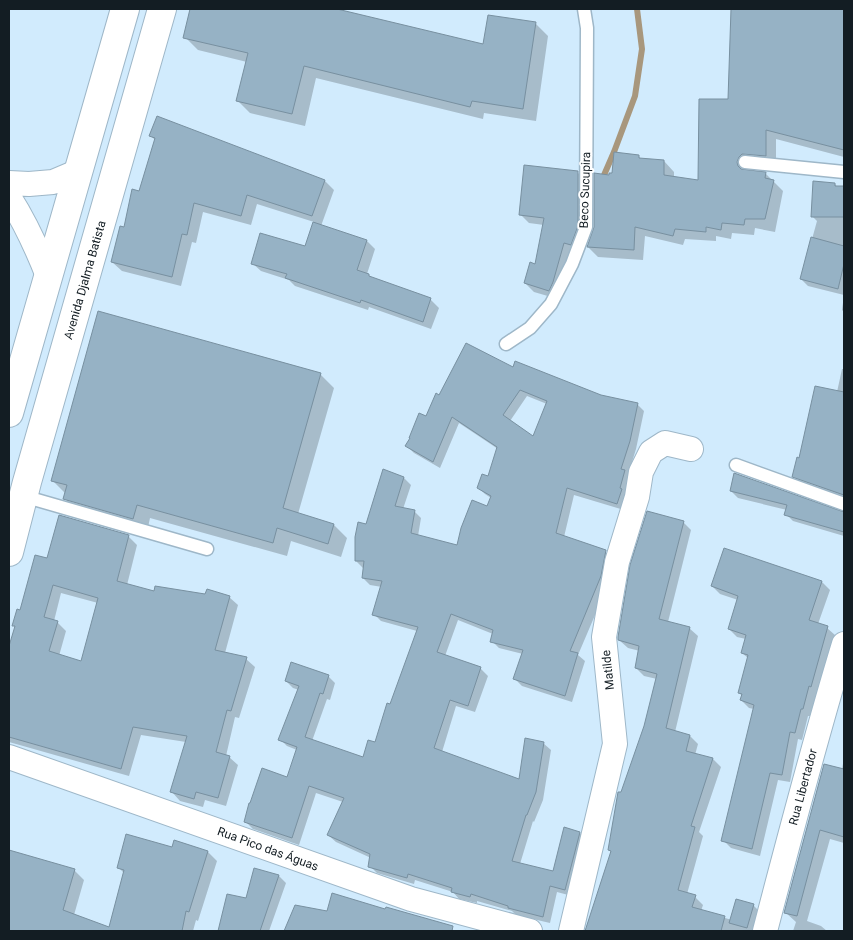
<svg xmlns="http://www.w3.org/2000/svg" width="853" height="940" font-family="Roboto,sans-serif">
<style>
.shadow{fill:#0003;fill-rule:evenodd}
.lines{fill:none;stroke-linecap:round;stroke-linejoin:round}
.stream{stroke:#a8977d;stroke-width:6}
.building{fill:#96b2c5;stroke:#7890a0;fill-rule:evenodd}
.lane-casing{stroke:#9eb7c8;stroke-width:15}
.street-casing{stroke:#9eb7c8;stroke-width:26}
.secondary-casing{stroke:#9eb7c8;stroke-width:30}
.lane{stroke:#fff;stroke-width:12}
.street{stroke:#fff;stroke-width:24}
.secondary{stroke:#fff;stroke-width:28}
.labels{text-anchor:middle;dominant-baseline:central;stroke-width:4;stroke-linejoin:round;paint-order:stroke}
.street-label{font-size:12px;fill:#131d23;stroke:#fff}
</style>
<rect width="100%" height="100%" fill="#d1ebfd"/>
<!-- shadow -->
<path class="shadow" d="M192 9H331L484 46 535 23 548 36 536 121 484 113 483 119 316 78 305 126 250 113 237 100 247 62 198 50 185 37Z
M733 9H844V157L776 139V166L749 167 747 171 765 173 783 191 775 232 755 228 754 235 732 233 731 239 716 236V241L685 239 683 245 645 236 643 260 598 257 588 247 610 176 638 156 642 160 664 161 674 172V178L699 182 729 100Z
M151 136 325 181 334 190 321 226 367 241 375 249 367 274 373 279 430 299 439 308 431 329 369 307 368 310 295 286 289 280 261 271 252 263 305 248 314 222 257 204 251 225 203 212 196 243 192 242 181 286 122 271 112 262 125 228 140 193 155 140Z
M578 173 586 181V235L558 299 534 292 525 283 536 266 544 225 529 223 520 214Z
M835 184 838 188 844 187V295L808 286 801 279 817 221 812 216Z
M844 295V312L842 310Z
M513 369 601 396 637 404 644 411 636 449 628 475 631 478 624 510 574 495 564 537 605 552 613 559 607 587 578 655 585 661 572 702 522 686 515 679 523 654 499 648 492 641 493 634 458 620 445 656 481 669 488 676 475 712 456 706 442 752 520 781 543 743 551 750 543 800 534 822 533 821 520 864 554 872 580 833 587 840 572 896 557 892 550 923 516 915 512 911 477 901V903L459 899 453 892 415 880 414 884 377 873 370 866 371 858 336 842 328 835 343 802 316 793 299 845 253 829 246 822 288 779 297 750 287 746 280 739 299 690 293 688 286 681 328 676 335 683 330 700 327 699 312 741 364 758 376 743 391 706 417 631 381 621 374 614 382 587 370 585 363 578V568L356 561 367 525 404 478 411 485 403 509 414 511 421 518 418 536 457 546 487 507 491 498 485 494 478 487 489 478 498 449 459 423 440 468 414 453 407 446 427 417 439 396ZM527 396 547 404 534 438 510 421Z
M842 369H844V499L800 483 793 476 800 459 837 392Z
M320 374 334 388 298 514 334 525 347 538 341 557 291 541 287 556 150 518 147 532 78 512 65 499 66 494 52 480Z
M731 491 844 513V536L793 521 786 514 787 510 738 498Z
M683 522 691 530 668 622 689 628 698 636 675 732 690 736 698 744 695 755 713 759 721 767 699 832 703 836 687 894 695 897 703 905 701 911 732 920 753 905 761 913 756 931H587L611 852 609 850 622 794 645 727 657 679 644 676 636 668 640 651 628 648 619 640Z
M128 536 137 545 127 585 155 593 229 597 238 605 225 653 246 659 255 667 239 718 235 717 226 756 229 757 238 765 226 806 205 800 203 807 180 801 172 792 186 742 141 735 129 776 9 742V651L16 628 13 625 48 560ZM61 593 98 603 82 663 59 656 66 631 57 622 54 621Z
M724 549 822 582 830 590 818 624 827 628 835 635 818 694 817 693 810 716H808L802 740 798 739 790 782 778 780 760 856 731 848 723 840 754 709 749 708 741 700 742 696 739 692 748 658 742 653 746 639 737 637 729 629 738 600 720 594 712 586Z
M844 757V843L830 839 807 921 821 926 827 931H793L796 922 785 912 842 770Z
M172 848 208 852 217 861 198 921 196 920 193 931H9V852L74 870 84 880 74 915 110 928 125 874 118 867Z
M255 869 279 876 286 883 269 931H219L228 896 246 900Z
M296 906 328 913 386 911 436 923 455 931H285Z"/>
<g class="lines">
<!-- stream -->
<path class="stream" d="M601 182 614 152 635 96 642 49 637 9"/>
</g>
<!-- building -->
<path class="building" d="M190 9H337L483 44 488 15 536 22 523 109 472 101 470 107 304 66 292 114 236 101 248 53 183 38Z
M731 9H844V150L766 130V156L742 154 739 157 737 162 738 166 741 169 766 172 765 178 774 180 765 219H745L744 225 722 223 721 230 706 227V232L675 229 673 236 635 227 634 250 587 247 594 227V173L609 175V173H612L614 152 639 155V158L664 160V175L698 180 699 99H728Z
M157 116 325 180 312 216 247 195 241 216 194 203 187 235 182 234 172 277 111 262 120 226 124 227 132 189 139 191 155 138 149 136Z
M524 165 578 171V226L571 245 564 243 553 282 549 291 524 283 530 262 535 264 544 218 519 215Z
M813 181 835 183V186H844V217H811Z
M313 222 367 240 357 270 369 274V276L431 298 423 322 361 300 360 303 285 278 287 274 251 264 260 233 305 246Z
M811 237 844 246V264L838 289 800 279Z
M98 311 321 373 283 508 334 524 328 544 277 528 273 543 137 505 133 519 63 499 67 485 51 481Z
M466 343 513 367 515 361 601 395 638 403 630 441 621 469 625 470 620 488 622 489 617 504 567 488 556 533 606 550 601 576 570 651 578 653 565 696 513 679 523 650 490 642 493 630 451 614 437 652 481 667 468 706 450 700 434 748 519 779 525 738 544 742 536 792 527 815H526L512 861 553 871 564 827 580 832 565 890 550 886 543 917 508 908V906L471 894 470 897 451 892 452 888 408 874 407 878 368 867 370 854 327 835 344 798 309 786 292 838 244 822 249 803H250L262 768 287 777 297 747 278 740 299 686 285 681 291 662 329 675 323 694 320 693 305 737 363 757 368 740 375 742 387 703 390 704 418 627 372 615 382 581 362 578 364 561H355V537L358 522 366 524 383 469 404 477 395 506 415 510 411 533 457 545 461 528 472 500 487 506 491 496 477 488 482 474 488 476 497 447 452 417 433 462 405 446 410 438H409L419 413 426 416 436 393 439 395ZM520 390 547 401 533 436 503 415Z
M815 386 844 392V495L792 477 797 457 799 458Z
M734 473 844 512V532L784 515 787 505 730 491Z
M647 511 684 521 659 619 690 627 666 728 690 735 686 751 713 758 691 826 695 827 678 890 696 895 692 907 725 916 721 931H585L611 851 608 850 618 792H621L644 726 657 674 635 668 639 646 618 640V637L630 565Z
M59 515 129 535 117 581 154 591 155 586 205 594 207 589 230 596 215 650 247 657 231 711 227 710 216 752 230 756 218 798 196 792 194 799 170 792 187 736 133 727 121 769 9 737V646L15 626H12L17 609 20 610 35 555 47 558ZM53 585 98 598 81 661 49 651 58 621 44 617Z
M724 548 822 581 809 620 828 626 811 687 809 686 803 709H801L795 733 790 732 782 775 770 773 752 849 721 841 754 705 740 700 742 694 738 693 748 655 741 653 746 635 728 629 738 596 711 586Z
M824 764 844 769V837L820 830 797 916 784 913Z
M126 834 172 847 174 840 208 851 189 912 186 911 182 931H9V850L75 869 63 910 109 927 124 870 117 868Z
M254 868 279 875 260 931H218L227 894 246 898Z
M332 893 385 909 386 907 453 926 452 931H284L295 905 327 911Z
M736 899 754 904 747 928 729 923Z"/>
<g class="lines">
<!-- lane casing -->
<g class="lane-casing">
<path id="lane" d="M745 162 844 172
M506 344 530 328 551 304 572 264 586 227 587 28 584 9
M736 465 844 504
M23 496 207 549"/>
</g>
<!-- street casing -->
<g class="street-casing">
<path id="street" d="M9 183 29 184 53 182 79 171
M9 197C25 222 37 248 48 276
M9 757 411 899 530 931
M571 931 615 744 604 637 617 562 637 497 641 472 651 452 665 443 691 449
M765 931C790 835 815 739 844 644"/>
</g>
<!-- secondary casing -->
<g class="secondary-casing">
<path id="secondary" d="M9 413 125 9
M9 552 27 482 162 9"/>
</g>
<!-- lane -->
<use href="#lane" class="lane"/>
<!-- street -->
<use href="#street" class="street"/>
<!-- secondary -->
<use href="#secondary" class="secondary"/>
</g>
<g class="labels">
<!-- street labels -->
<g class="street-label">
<text transform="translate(585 190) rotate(-88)">Beco Sucupira</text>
<text transform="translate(85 280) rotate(-74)">Avenida Djalma Batista</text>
<text transform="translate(608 670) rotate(-96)">Matilde</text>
<text transform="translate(803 787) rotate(-75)">Rua Libertador</text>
<text transform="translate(268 849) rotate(20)">Rua Pico das Águas</text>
</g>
</g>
<!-- border -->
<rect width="853" height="940" fill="none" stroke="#131d23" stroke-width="20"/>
</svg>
